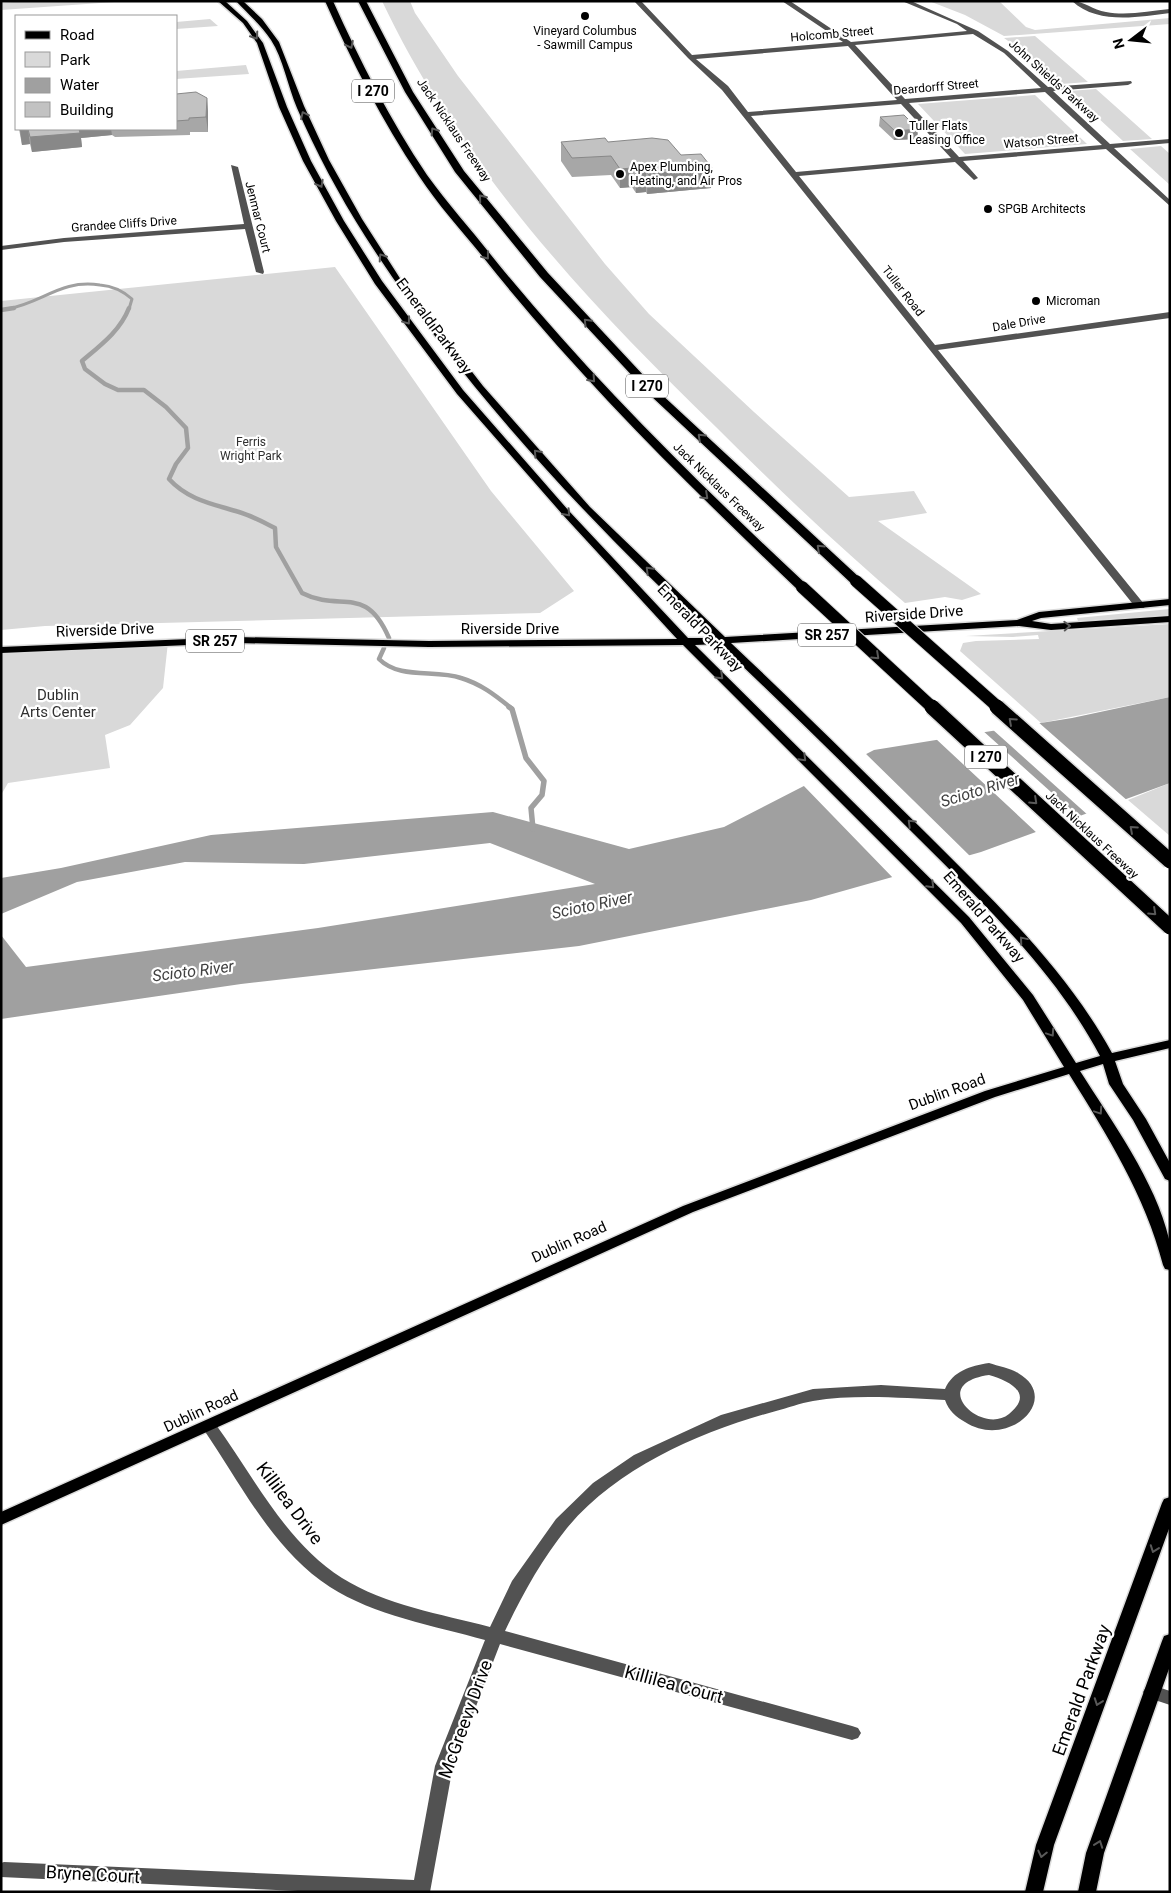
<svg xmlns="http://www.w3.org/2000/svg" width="1171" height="1893" font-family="Roboto,sans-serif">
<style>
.green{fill:#d9d9d9}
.water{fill:#a0a0a0}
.pier{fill:#fff}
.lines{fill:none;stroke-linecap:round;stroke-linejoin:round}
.stream-far2{stroke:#a0a0a0;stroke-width:3}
.stream-far1{stroke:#a0a0a0;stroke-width:4.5}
.stream{stroke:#a0a0a0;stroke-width:5.5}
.major-casing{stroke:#dbdbdb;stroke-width:3}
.highway-casing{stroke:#dbdbdb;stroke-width:3}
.minor{fill:#525252;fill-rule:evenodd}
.major{fill:#000;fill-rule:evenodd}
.highway{fill:#000;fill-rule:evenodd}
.highway-bridge-far1-casing{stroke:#dbdbdb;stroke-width:14;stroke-linecap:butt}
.highway-bridge-casing{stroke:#dbdbdb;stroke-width:18;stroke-linecap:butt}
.highway-bridge-far1{stroke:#000;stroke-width:12}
.highway-bridge{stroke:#000;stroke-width:15}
.wall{fill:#a7a7a7}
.shaded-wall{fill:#888}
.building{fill:#c2c2c2;stroke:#888}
.oneway{stroke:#595959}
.poi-dot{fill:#000;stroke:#fff;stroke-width:2}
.labels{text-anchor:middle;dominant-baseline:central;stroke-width:4.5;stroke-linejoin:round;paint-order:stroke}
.far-poi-label{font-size:12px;fill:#000;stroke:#fff;text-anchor:start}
.far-street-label{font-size:12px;fill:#000;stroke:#fff}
.far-park-label{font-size:12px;fill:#303030;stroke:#fff}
.shield{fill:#fff;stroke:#4c4c4c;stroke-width:1}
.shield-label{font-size:14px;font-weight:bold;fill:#000}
.street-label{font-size:15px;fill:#000;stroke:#fff}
.park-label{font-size:15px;fill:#303030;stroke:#fff}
.water-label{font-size:16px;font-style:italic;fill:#414141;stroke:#fff}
.near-street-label{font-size:18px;fill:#000;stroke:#fff}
</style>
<rect width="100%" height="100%" fill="#fff"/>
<!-- green -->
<path class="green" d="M25 1H129L1 10V3Z
M382 1H410L415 13 458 76 605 264 649 314 754 412 849 497 914 491 927 513 878 521 981 594 962 600 945 597 905 603C839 547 777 488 716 427 587 302 460 166 382 1Z
M929 1H999L1026 27 1035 30 1170 18V24L1004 36 965 15Z
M210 19 218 26 176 29V22Z
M1035 36 1088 82 1061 84 1029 56 1004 38Z
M246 65 249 74 176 79V71Z
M1096 89 1152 139 1123 141 1069 91Z
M1035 95 1087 144 965 154 918 104Z
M1161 146 1170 154V185L1130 149Z
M335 267 491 491 574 591 540 613 45 626 1 630V301Z
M1170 609V615L1078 621 1077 618Z
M1170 624V697L1041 723 960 651 963 643 976 641 1039 639 1038 635 1013 637 964 636H966Z
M168 642 163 688 130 725 105 735 110 768 8 783 1 795V650Z
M1170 783V836L1128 800Z"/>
<!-- water -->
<path class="water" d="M1170 697V783L981 852 811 900 579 946 241 984 1 1019V935L26 967 318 928 595 884 490 843 304 864 185 862 77 882 1 914V878L61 868 211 835 493 812 629 849 724 827 874 750 1072 718Z"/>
<!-- pier -->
<path class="pier" d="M1037 721 1129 802 1089 816 992 729Z
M982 730 1081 819 1038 834 935 738Z
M864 752 913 800 971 857 894 879 802 784Z"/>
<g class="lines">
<!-- stream-far2 -->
<path class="stream-far2" d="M7 309C43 303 60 279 100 285 113 286 123 291 132 299L129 309"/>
<!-- stream-far1 -->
<path class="stream-far1" d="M129 308C120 331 101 345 82 361L85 369 105 384 118 390H144L166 407 186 428 188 448 176 464 169 479C188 500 213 504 239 512 252 516 263 522 275 528L276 547 302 593C341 613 365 583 389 638
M1 310 14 308
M384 648 379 659C400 680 435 669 461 678 481 684 495 695 511 708"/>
<!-- stream -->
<path class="stream" d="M509 707 512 709 526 758 544 781 542 795 531 808 533 829"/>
<!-- major casing -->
<g class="major-casing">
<path id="major" d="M218 1H225L247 21 263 43 287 107 311 161 344 221 382 281 463 390 569 511 688 638H713C584 516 461 386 365 236 339 195 316 152 297 108 288 87 283 58 271 40 261 25 248 14 236 1H243L262 19 279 42 304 106 329 160 362 219 403 283 483 386 590 507 725 637 1017 620 1039 612 1170 599V605L1041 618 1032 621 1051 624 1170 616V622L1051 630 1019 626 731 643C798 706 862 770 927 834 994 901 1066 969 1112 1053L1170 1040V1048L1115 1061 1123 1084 1146 1119 1170 1163V1181L1165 1179 1133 1120 1109 1084 1103 1064 1080 1071C1111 1120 1156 1182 1169 1239 1171 1249 1170 1260 1170 1270L1165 1269 1163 1265C1145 1195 1107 1135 1069 1074L995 1097 693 1212 1 1525V1512L683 1206 985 1091 1064 1067 1023 1000 961 923 683 645 429 647 236 643 1 653V647L236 637 429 641 677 639 563 515 457 394 375 284 336 221 303 161 279 107 257 43 243 23ZM719 644C787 708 853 773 919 839 986 906 1056 973 1100 1056L1076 1063 1033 995 969 917 695 645Z
M1170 1497V1526L1054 1845 1043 1892H1025L1036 1845 1162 1503 1164 1499Z
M1170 1634V1666L1104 1853 1096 1892H1078L1086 1853 1162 1641 1164 1636Z"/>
</g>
<!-- highway casing -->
<g class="highway-casing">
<path id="highway" d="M325 1H333C360 61 390 120 427 175 447 203 470 228 491 255 587 374 695 480 806 584L808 587 806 590H798C687 484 578 377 483 257 461 230 438 205 419 176 382 121 352 62 325 1Z
M358 1H366L413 92 464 171 548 273 659 392 860 578 862 581 860 584H852L651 396 540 277 455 172 405 92Z"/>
</g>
<!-- minor -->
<path class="minor" d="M634 1H641L692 55 843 42 782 1H790L851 42 967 31 957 24 902 1H911L978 31 1008 51 1048 87 1131 81 1132 83 1128 85 1053 91 1110 144 1170 139V143L1114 148 1170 200V206L1106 149 963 161 978 178 974 180 955 162 799 176 935 345 1170 312V318L938 350 1144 604 1145 606 1144 608H1136L722 90 688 58ZM973 34 1004 53 1041 88 905 99 855 45ZM848 46 897 100 748 112 728 86 696 59ZM1045 92 1102 145 959 157 909 103ZM901 104 951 158 796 172 751 116Z
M1072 1C1084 1 1093 10 1106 12 1127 16 1149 11 1170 9V13C1138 17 1098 25 1072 1Z
M231 165 238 167 264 272 263 274 256 272 245 229 64 242 1 250V246L64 238 244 224Z
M989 1363C998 1366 1010 1368 1018 1373 1063 1399 1008 1450 965 1422 956 1417 949 1411 945 1400 904 1398 854 1394 813 1401 800 1403 788 1408 776 1411 702 1431 618 1467 567 1528 542 1559 522 1595 505 1631L852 1726 858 1728 861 1733 858 1738 852 1740 500 1644 453 1766 430 1892H320L1 1877V1863L4 1862 414 1880 435 1766 485 1640C435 1626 373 1615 330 1587 273 1550 241 1484 204 1430L201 1426 204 1422 209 1420 214 1422C253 1475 285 1542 342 1578 385 1605 441 1614 490 1627L512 1581 556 1519 593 1483 634 1455 721 1415 813 1389 881 1385 945 1389C953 1371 970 1366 989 1363ZM989 1375C1009 1381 1035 1393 1009 1414 982 1436 926 1384 989 1375Z
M1152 1685 1170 1691V1705L1146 1697 1143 1692 1146 1687Z"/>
<!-- major -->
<use href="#major" class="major"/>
<!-- highway -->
<use href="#highway" class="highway"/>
<!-- highway-bridge-far1 casing -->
<g class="highway-bridge-far1-casing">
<path id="highway-bridge-far1" d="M856 581 999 708
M802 587 933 708"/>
</g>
<!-- highway-bridge casing -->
<g class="highway-bridge-casing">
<path id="highway-bridge" d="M932 707 1170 927
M997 707 1170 861"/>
</g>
<!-- highway-bridge-far1 -->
<use href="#highway-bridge-far1" class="highway-bridge-far1"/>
<!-- highway-bridge -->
<use href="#highway-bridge" class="highway-bridge"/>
</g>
<!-- wall -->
<path class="wall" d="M176 94 207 98 208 112V132H190V135L115 137 112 135 81 138 82 147 32 152 30 144 22 145 19 129H176Z
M880 117 918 129 917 139 894 140 879 126Z
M561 142H608L681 155 711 188 647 194 646 192 636 193 632 187 620 188 611 175 572 177 561 161Z"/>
<!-- shaded-wall -->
<path class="shaded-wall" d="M207 98 208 112V132L206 117Z
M28 129 30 144 22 145 20 130Z
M79 129H111L112 135 81 138 82 147 32 152 30 137Z
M918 129 917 139 894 140 895 131Z
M632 168V187L620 188V169Z
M712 168 711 188 647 194 648 174Z
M646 172V192L636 193V173Z"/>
<!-- building -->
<path class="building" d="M196 92 207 98 206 117 189 118V120L176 121V94Z
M904 115 918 129 895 131 880 117Z
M20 129H79L80 133 30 137 28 129 20 130Z
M605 138 608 142 652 138 668 140 681 155 701 154 712 168 648 174 646 172 636 173 632 168 620 169 611 156 572 158 561 142Z"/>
<!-- one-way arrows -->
<defs><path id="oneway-chevron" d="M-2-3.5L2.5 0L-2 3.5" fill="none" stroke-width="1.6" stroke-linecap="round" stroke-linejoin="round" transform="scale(1.25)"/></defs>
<g class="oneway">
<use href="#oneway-chevron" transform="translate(255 36) rotate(57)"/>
<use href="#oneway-chevron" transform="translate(350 45) rotate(63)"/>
<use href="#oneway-chevron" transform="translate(304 115) rotate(-115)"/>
<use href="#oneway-chevron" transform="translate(434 131) rotate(-123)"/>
<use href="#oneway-chevron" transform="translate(320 184) rotate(61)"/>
<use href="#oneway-chevron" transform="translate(482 198) rotate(-129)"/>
<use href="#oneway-chevron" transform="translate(486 256) rotate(52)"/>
<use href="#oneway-chevron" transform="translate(382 257) rotate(-123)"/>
<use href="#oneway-chevron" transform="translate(407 321) rotate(53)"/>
<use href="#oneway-chevron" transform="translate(587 322) rotate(-133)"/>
<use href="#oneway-chevron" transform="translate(592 379) rotate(48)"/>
<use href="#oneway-chevron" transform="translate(701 437) rotate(-137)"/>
<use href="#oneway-chevron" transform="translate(537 453) rotate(-132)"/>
<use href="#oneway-chevron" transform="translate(705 496) rotate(43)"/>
<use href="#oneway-chevron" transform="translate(567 513) rotate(48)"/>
<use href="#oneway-chevron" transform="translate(820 548) rotate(-137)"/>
<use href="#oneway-chevron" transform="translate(649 570) rotate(-135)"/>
<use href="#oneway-chevron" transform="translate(1067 626) rotate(-3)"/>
<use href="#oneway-chevron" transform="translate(876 656) rotate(43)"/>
<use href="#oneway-chevron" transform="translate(720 676) rotate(44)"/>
<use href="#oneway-chevron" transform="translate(1012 721) rotate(-138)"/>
<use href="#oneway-chevron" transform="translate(803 758) rotate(45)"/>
<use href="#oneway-chevron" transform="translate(1034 801) rotate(43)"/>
<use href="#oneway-chevron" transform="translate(911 823) rotate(-136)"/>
<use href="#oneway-chevron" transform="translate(1133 829) rotate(-138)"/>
<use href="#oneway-chevron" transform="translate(931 885) rotate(45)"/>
<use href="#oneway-chevron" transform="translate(1153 912) rotate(43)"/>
<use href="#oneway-chevron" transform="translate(1023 940) rotate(-130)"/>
<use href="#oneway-chevron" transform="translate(1051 1033) rotate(56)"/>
<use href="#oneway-chevron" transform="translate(1099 1111) rotate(56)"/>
<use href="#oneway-chevron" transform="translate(1154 1549) rotate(110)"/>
<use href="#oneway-chevron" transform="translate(1098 1702) rotate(110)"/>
<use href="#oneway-chevron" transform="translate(1099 1844) rotate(-70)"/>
<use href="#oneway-chevron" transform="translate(1042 1854) rotate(103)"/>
</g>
<!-- markers -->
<g class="poi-dot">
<circle cx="585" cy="16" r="5"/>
<circle cx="899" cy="133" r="5"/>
<circle cx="620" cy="174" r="5"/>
<circle cx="988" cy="209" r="5"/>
<circle cx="1036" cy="301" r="5"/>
</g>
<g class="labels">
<!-- far-poi labels -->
<g class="far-poi-label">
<text x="585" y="31" text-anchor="middle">Vineyard Columbus<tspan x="585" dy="14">- Sawmill Campus</tspan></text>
<text x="909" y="126">Tuller Flats<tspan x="909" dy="14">Leasing Office</tspan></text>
<text x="630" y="167">Apex Plumbing,<tspan x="630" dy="14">Heating, and Air Pros</tspan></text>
<text x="998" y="209">SPGB Architects</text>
<text x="1046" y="301">Microman</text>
</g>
<!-- far-street labels -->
<g class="far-street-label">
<text transform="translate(832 34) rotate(-5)">Holcomb Street</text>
<text transform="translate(1054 81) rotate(42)">John Shields Parkway</text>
<text transform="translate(936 87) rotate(-5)">Deardorff Street</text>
<text transform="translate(454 130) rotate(56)">Jack Nicklaus Freeway</text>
<text transform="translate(1041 141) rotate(-5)">Watson Street</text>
<text transform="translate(258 217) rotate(76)">Jenmar Court</text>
<text transform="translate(124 224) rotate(-4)">Grandee Cliffs Drive</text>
<text transform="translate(903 291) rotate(52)">Tuller Road</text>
<text transform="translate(1019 323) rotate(-10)">Dale Drive</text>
<text transform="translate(719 487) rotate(44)">Jack Nicklaus Freeway</text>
<text transform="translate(1092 835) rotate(43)">Jack Nicklaus Freeway</text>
</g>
<!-- far-park labels -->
<g class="far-park-label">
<text x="251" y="442">Ferris<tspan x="251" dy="14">Wright Park</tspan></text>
</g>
<!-- shield labels -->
<g class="shield">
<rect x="352" y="79.5" width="42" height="23" rx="4"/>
<rect x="626" y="374.5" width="42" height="23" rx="4"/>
<rect x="798" y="623.5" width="58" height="23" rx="4"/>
<rect x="186" y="629.5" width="58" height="23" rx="4"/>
<rect x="965" y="745.5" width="42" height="23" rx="4"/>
</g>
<g class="shield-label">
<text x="373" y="91">I 270</text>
<text x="647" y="386">I 270</text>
<text x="827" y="635">SR 257</text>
<text x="215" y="641">SR 257</text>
<text x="986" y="757">I 270</text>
</g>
<!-- street labels -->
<g class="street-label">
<text transform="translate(434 326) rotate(53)">Emerald Parkway</text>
<text transform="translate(914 614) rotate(-4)">Riverside Drive</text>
<text transform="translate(700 628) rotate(46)">Emerald Parkway</text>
<text x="510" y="629">Riverside Drive</text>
<text transform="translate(105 630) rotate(-2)">Riverside Drive</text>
<text transform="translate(984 917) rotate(49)">Emerald Parkway</text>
<text transform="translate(947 1092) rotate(-20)">Dublin Road</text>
<text transform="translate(569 1242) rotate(-24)">Dublin Road</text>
<text transform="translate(201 1411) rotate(-25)">Dublin Road</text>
</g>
<!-- park labels -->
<g class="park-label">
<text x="58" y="695">Dublin<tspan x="58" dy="17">Arts Center</tspan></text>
</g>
<!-- water labels -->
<g class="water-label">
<text transform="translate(980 790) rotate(-17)">Scioto River</text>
<text transform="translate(592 905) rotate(-12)">Scioto River</text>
<text transform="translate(193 971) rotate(-7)">Scioto River</text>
</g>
<!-- near-street labels -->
<g class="near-street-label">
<text transform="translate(290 1503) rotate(53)">Killilea Drive</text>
<text transform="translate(674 1684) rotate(15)">Killilea Court</text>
<text transform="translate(1081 1690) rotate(-70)">Emerald Parkway</text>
<text transform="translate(465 1719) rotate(-70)">McGreevy Drive</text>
<text transform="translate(93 1874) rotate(3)">Bryne Court</text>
</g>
</g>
<!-- border -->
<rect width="1171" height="1893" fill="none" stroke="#000000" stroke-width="5"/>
<!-- legend -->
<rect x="15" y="15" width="162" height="115" fill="#ffffff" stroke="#999999"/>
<rect x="25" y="31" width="25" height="8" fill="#000000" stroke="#999999"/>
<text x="60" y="40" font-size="15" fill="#000000">Road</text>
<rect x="25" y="52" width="25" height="15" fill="#d9d9d9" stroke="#999999"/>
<text x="60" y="65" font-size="15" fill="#000000">Park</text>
<rect x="25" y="78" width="25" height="15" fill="#a0a0a0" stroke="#999999"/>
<text x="60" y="90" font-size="15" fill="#000000">Water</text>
<rect x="25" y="102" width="25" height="15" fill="#c2c2c2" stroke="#999999"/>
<text x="60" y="115" font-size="15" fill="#000000">Building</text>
<!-- north arrow -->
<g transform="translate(1131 40) rotate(254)" stroke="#ffffff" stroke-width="4" paint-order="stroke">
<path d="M0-4L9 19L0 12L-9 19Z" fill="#000000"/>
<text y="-8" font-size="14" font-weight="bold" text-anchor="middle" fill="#000000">N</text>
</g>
</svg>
